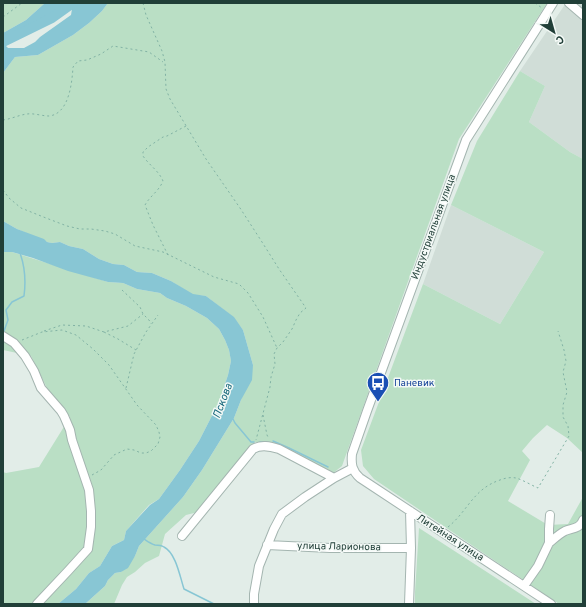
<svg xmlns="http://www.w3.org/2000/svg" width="586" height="607" font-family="Overpass,sans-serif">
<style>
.built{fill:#d0ddd7}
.green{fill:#badfc5}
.water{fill:#88c6d4;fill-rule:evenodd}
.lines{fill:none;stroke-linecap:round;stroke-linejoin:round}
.stream{stroke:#88c6d4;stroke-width:1.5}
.river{stroke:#88c6d4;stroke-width:10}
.minor-casing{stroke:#a4b5b0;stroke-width:10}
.path{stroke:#81b2a4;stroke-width:1;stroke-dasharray:2 3;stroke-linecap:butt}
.minor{stroke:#fff;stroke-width:8}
.labels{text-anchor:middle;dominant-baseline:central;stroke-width:3;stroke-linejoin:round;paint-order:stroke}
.street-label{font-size:10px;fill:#213f38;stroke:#f3f9f6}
.transit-label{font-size:10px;fill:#164399;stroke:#f3f9f6;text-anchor:start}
.water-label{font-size:11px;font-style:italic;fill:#19697d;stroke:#f3f9f6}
</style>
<rect width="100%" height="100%" fill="#e2ede8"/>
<!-- built -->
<path class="built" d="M566 3H583V159L570 152 529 122 545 86 520 71Z
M451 205 544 252 500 324 423 284Z"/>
<!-- green -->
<path class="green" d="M5 3H45L26 20 3 33V5Z
M108 3H547L459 139 342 466 332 474 265 443 255 442 236 468 230 470 218 486 198 512 186 515 165 534 159 556 145 563 135 572 127 577 122 585 114 604H85L105 586 108 580 115 573 121 572 135 556 139 546 183 497 202 470 234 418 241 400 253 365 243 330 233 317 206 296 193 295 171 281 152 273 137 272 124 265 113 264 99 259 83 249 69 246 60 242 52 243 47 242 17 229 3 221V73L15 57 38 55 73 35 89 23 102 11Z
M520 71 545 86 529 122 570 152 583 159V453L567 438 547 425 533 438 522 451 530 460 508 501 548 525 568 524 583 497V604H559L374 479 363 466 361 450 423 284 500 324 544 252 451 205 477 141Z
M3 252H12L108 282 123 283 137 289 160 293 167 298 186 306 207 318 219 329 225 340 229 350 231 361 228 375 219 402 199 441 180 470 159 499 149 505 126 531 124 540 112 546 100 566 89 573 76 589 58 604H3V472L6 473 39 467 70 417 47 388 31 356 3 350Z
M419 528 536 604H415V592Z"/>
<!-- water -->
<path class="water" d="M45 3H108L102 11 89 23 73 35 38 55 15 57 3 73V33L26 20ZM70 8 72 9 71 15 40 37 35 42 24 48H8L6 46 7 42 9 39 21 33 29 32 34 27 43 25 50 19 55 11 59 9 66 10Z
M3 221 17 229 44 239 47 242 52 243 60 242 69 246 83 249 99 259 113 264 124 265 137 272 152 273 171 281 193 294 206 296 234 317 243 330 253 365 252 380 241 400 234 418 202 470 183 497 139 546 135 556 128 568 121 572 115 573 108 580 105 586 85 604H58L76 589 89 573 100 566 112 546 124 540 126 531 150 505 159 499 180 470 199 441 219 402 228 375 231 361 229 350 225 340 219 329 207 318 186 306 167 298 160 293 137 289 123 283 108 282 68 271 33 258 12 252H3Z"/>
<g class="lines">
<!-- stream -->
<path class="stream" d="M4 331 8 320 6 310 12 302 24 296C26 281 25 267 20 253
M233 419 235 423 251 442H254
M273 441 289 448 328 467
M260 442H267
M144 539C147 541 151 544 155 545 158 545 161 545 164 547 176 553 180 577 184 589L214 604"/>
<!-- river -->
<path class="river" d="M3 42 52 18 73 3"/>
<!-- minor casing -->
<g class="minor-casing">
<path id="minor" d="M569 3 583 15
M3 336 14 343 25 356 34 371 41 388 61 411 64 416 70 430 72 440 89 490 91 511V527L88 549 68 571 37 604
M182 536 253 449C261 444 270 446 279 449L334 478
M549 543C554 539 559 534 565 531 572 528 580 529 583 520
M267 545 330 548H411
M524 586 538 566 549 543V529L550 515
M254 604V594L259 566 274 529 282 514 305 497 334 478 353 468
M409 604 411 548 410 511
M551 604 360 478C352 471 351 464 352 454L367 411 466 140 553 3"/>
</g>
<!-- path -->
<path class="path" d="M143 3 146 15 162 51 165 62 166 89 170 99 206 159 240 208 262 242 279 269 306 308 300 313 296 320 292 329 283 342 277 348 274 354 275 364 271 377 270 387 256 440
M535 3 542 8
M3 17 22 3
M3 120C11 119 19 115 27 114 34 113 42 116 49 116 69 114 72 83 73 67L78 61 87 60 101 54 113 46 149 52 163 62
M3 190 9 198 21 208 46 218 67 226 80 229H91L105 231 115 234 135 246 163 252 214 277 239 284 248 293 263 317 277 348
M168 255 153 225 145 205C150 196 159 191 163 181 159 171 149 165 143 156V152L148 147 163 137 167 136 186 126
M122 290 140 307 143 314 149 320 151 324
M44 331 62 325 86 326 104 332 128 326 143 314
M104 332 118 339 136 350
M22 340 42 332 62 330 76 335 93 349 109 365 137 405 156 425 159 432 160 437 158 444 151 451 146 453H141L134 450 127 449 114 455 101 470 92 475
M126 388 134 354 146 332 158 315
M263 415 267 435 269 439
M448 527C468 511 473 489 500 480 505 478 511 477 516 478 523 480 531 485 538 488L569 436 568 426 563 417V405L567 392 563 372 566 361 564 350 558 331"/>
<!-- minor -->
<use href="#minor" class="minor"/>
</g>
<!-- icons -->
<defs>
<g id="bus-pin" transform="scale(1.15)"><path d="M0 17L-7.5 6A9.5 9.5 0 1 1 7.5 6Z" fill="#1a4fb4" stroke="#f3f9f6"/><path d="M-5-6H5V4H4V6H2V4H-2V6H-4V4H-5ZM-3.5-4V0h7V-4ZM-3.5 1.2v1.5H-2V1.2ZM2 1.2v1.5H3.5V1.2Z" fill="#fff"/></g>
</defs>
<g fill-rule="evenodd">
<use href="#bus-pin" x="378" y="383"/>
</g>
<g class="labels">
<!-- street labels -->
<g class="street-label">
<text transform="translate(434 227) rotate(-70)">Индустриальная улица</text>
<text transform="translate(450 538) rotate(33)">Литейная улица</text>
<text transform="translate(339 547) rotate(1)">улица Ларионова</text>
</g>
<!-- transit labels -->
<g class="transit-label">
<text x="394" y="383">Паневик</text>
</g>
<!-- water labels -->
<g class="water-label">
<text transform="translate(223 401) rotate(-69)">Пскова</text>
</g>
</g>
<!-- border -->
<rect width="586" height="607" fill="none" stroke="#213f38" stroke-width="8"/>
<!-- north arrow -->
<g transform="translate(554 32) rotate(143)" stroke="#f3f9f6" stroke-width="3" paint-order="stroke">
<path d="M0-3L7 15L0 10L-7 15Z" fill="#213f38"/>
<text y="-6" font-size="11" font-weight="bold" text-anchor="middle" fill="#213f38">С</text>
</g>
</svg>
